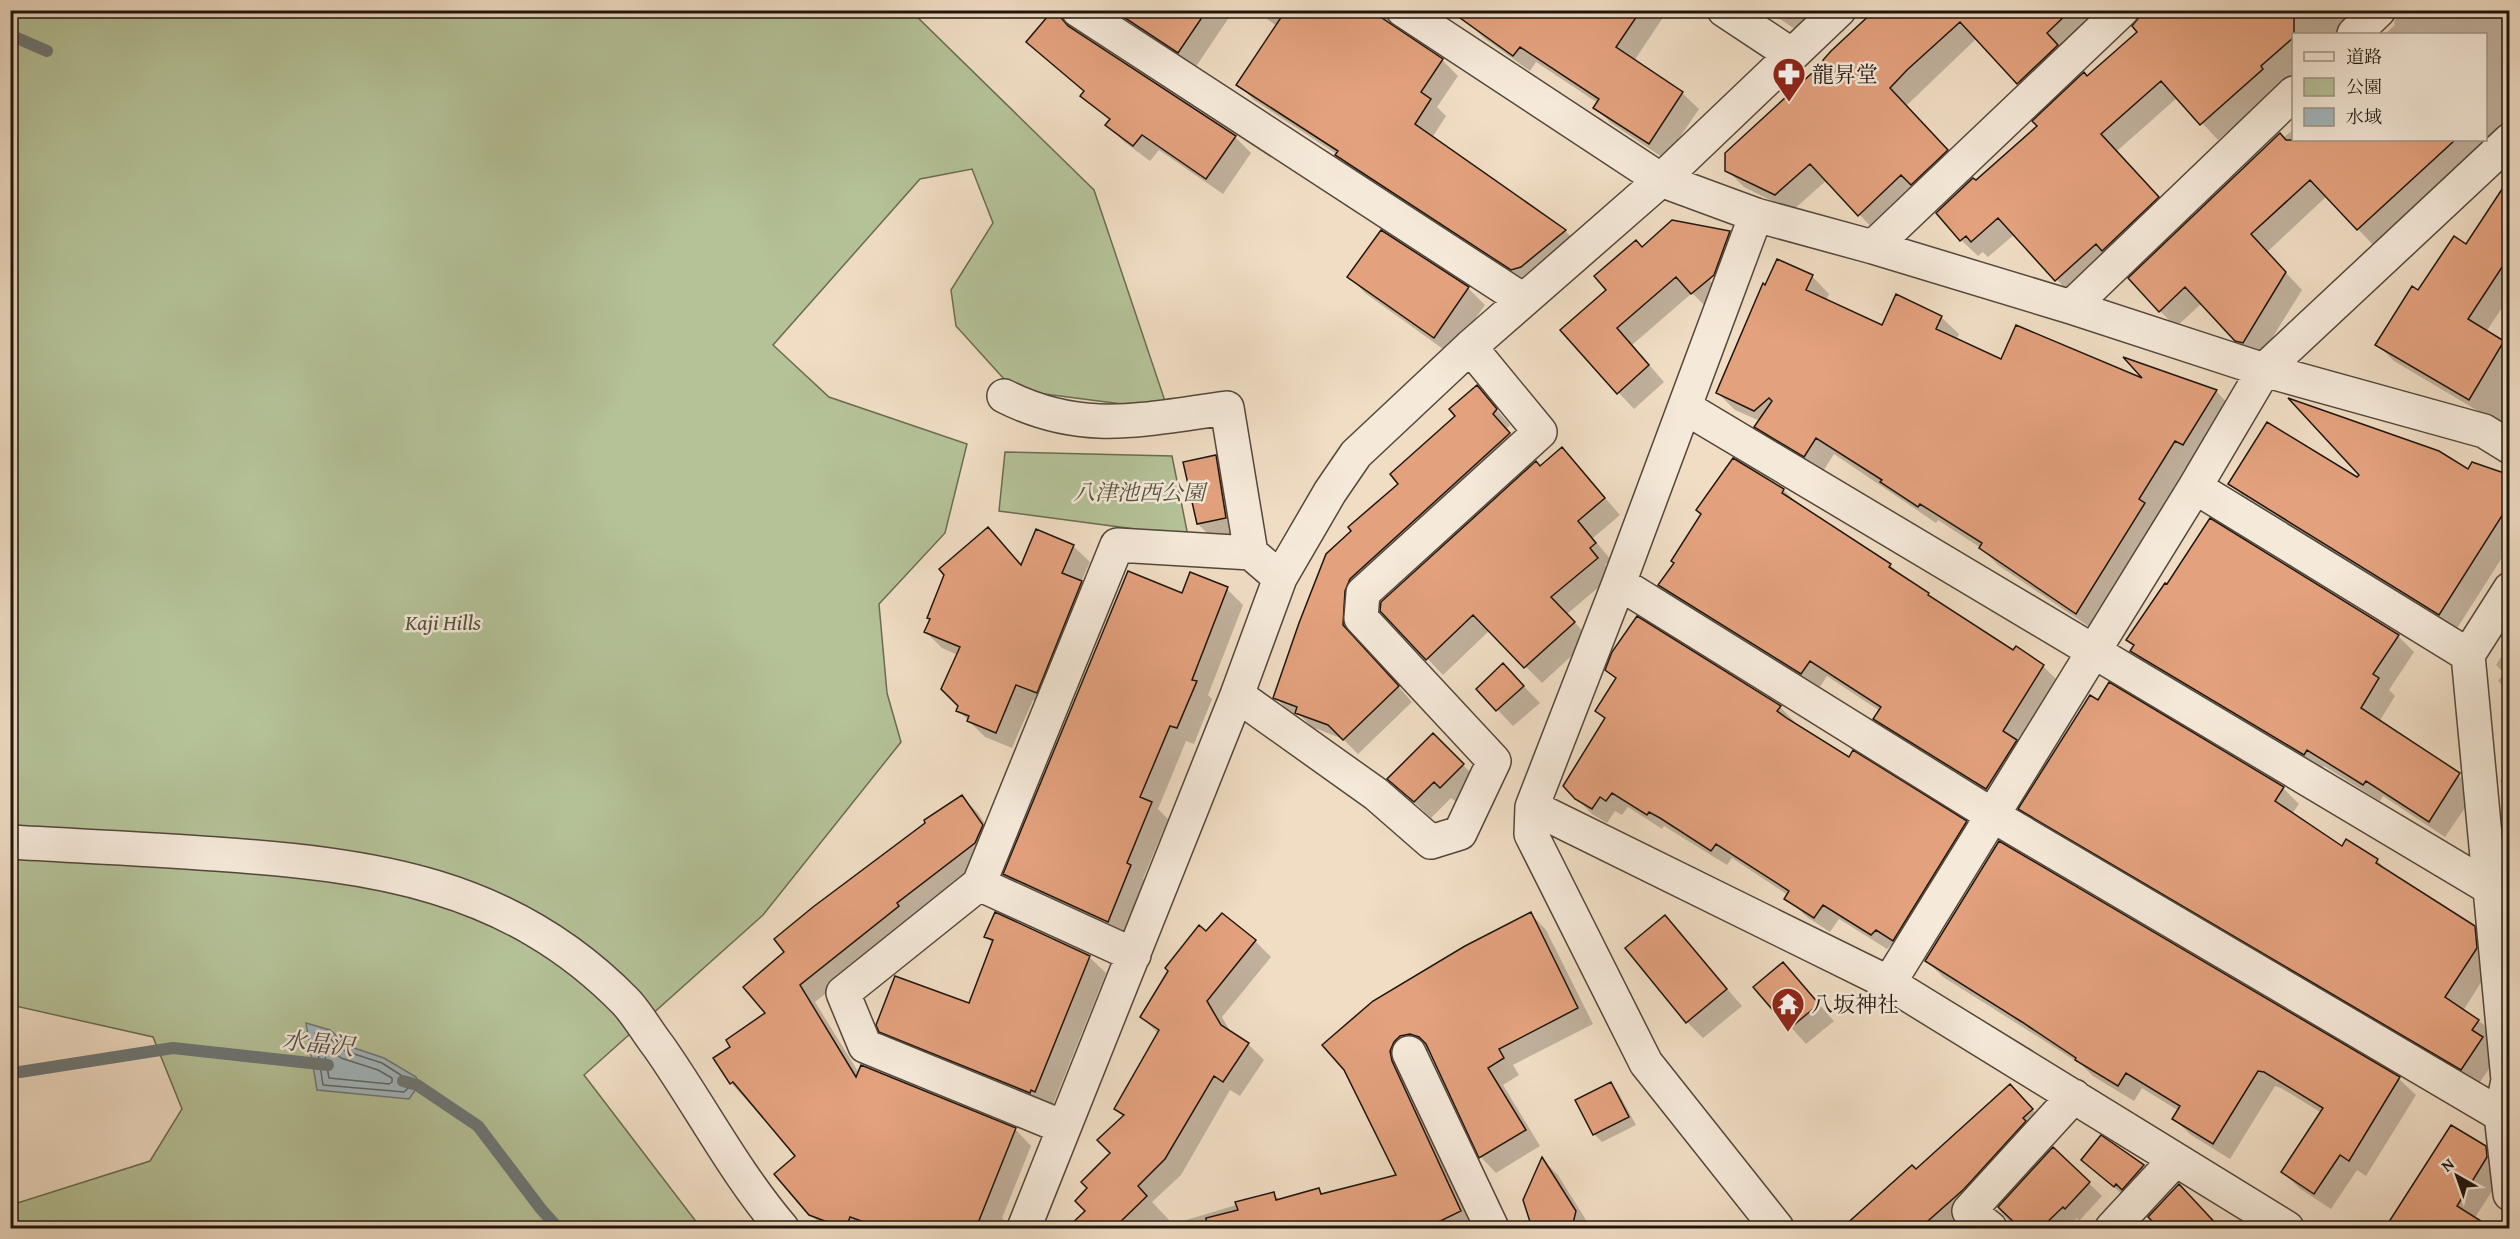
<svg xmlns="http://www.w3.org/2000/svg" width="2520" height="1239" font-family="'Gentium Book Plus','Noto Serif JP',serif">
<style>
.green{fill:#b5c298;stroke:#6a6c52;stroke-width:1.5}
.water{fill:#a1b8c0;stroke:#6d7778;stroke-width:1.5}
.shadow{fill:#0003;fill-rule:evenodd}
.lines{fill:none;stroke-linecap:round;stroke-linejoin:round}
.shore{stroke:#606666;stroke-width:1.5}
.stream{stroke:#6d7778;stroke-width:12}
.building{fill:#e3a17d;stroke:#1f150d;stroke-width:1.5}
.minor-casing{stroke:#53473b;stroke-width:36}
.minor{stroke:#f5e9d9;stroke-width:33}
.labels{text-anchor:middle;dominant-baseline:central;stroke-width:5;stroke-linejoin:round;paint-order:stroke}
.poi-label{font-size:22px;fill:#1f150d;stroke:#f5e9d9;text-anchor:start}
.park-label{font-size:22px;font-style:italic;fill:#54523e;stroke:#f5e9d9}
.water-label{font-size:24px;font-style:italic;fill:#4c4e4c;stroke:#f5e9d9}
</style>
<rect width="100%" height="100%" fill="#f0ddc4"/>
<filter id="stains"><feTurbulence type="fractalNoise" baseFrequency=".00333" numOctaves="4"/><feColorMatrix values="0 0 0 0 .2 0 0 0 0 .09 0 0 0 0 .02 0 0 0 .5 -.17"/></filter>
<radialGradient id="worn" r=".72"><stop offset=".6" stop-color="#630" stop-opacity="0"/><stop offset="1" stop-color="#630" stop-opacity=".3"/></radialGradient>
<!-- green -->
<path class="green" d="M11 11H911L1094 190 1168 410 1014 390 956 326 951 290 993 223 972 169 920 179 773 345 829 397 967 444 945 533 879 604 887 693 901 742 763 915 584 1075 701 1228H11V1205L150 1161 182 1109 153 1037 11 1005Z
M1005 452 1172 456 1188 536 999 511Z"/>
<!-- water -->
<path class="water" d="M306 1023 330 1030 348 1046 384 1058 416 1077 419 1085 409 1099 317 1090Z"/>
<!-- shadow -->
<path class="shadow" d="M1055 10H1084L1075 25 1076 33 1235 137 1251 153 1223 194 1159 150 1150 161 1123 141 1107 125 1110 121 1082 96 1085 92 1028 42Z
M1107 10H1234L1195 68Z
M1254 10H1409L1400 26 1401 33 1442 60 1458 76 1437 107 1446 116 1432 138 1565 231 1581 246 1528 285 1353 171 1338 155 1254 100 1238 84 1277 26Z
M1473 10H1668L1634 61 1682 93 1699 109 1665 159 1611 123 1595 107 1598 103 1536 62 1530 71 1484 38 1467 22Z
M1767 10H1823L1805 36Z
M1878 10H2105L2035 99 1977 38 1906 106 1963 168 1875 231 1827 180 1792 211 1744 187 1727 170 1726 154Z
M2141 10H2365L2338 34H2294V74L2218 140 2178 97 2117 151 2174 214 2073 297 2015 234 1988 257 1983 252 1978 256 1961 240 1976 182 2140 32Z
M2399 10H2510V126L2374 246 2327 196 2267 252 2302 290 2259 359 2253 357 2202 303 2176 327 2160 311 2283 138 2294 129V140H2486V34H2385L2395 25 2394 23Z
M2510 180V296L2486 332 2510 346V430L2394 361 2377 344 2419 292 2467 246Z
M1381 232 1469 289 1485 305 1450 354 1365 293 1349 276Z
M1729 232 1746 248 1709 310 1692 293 1632 345 1664 382 1634 409 1618 392 1608 290 1643 248ZM1724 242H1727L1712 283 1710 281Z
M1812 276 1829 294 1826 301 1883 327 1941 317 1959 334 1956 340 2002 361 2216 391 2233 409 2200 461 2193 457 2156 517 2161 522 2094 630 1998 565 1981 548 1938 520 1936 523 1834 454 1822 473 1773 444 1756 427 1760 421 1735 410 1718 393Z
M1477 387 1510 425 1506 429 1524 449 1359 606 1358 641 1412 702 1358 754 1343 739 1312 727 1301 716 1289 712 1275 697 1330 550H1333L1401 484 1457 416Z
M1562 449 1620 515 1593 538 1611 560 1605 565 1613 575 1567 614 1590 639 1542 683 1490 630 1443 675 1382 611Z
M1215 456 1232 473 1242 534 1214 540 1198 524Z
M2469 471 2510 477V545L2456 630 2247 500 2230 484 2358 479 2361 475Z
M1784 490 1800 506 1890 565 1904 578 1935 601 2014 652 2043 666 2059 682 2003 805 1891 735 1875 719 1880 711 1827 676 1818 690 1676 601 1660 585Z
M988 529 1022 566 1073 546 1090 562 1081 582 1097 599 1053 708 1033 700 1012 748 985 737 958 710V655L942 648 926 632Z
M1227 589 1243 605 1208 695 1212 699 1194 744 1186 741 1158 809 1168 819 1143 879 1147 882 1124 938 1021 890 1005 874 1183 594Z
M2398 636 2414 652 2389 690 2395 696 2379 722 2459 776 2476 792 2445 837 2383 796 2380 801 2324 766 2321 770 2148 667 2132 651 2135 646 2128 640Z
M2510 643V692L2498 681 2504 673 2496 665Z
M1503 665 1540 703 1513 726 1478 689Z
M1607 670 1780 707 1795 722 1794 724 1849 759 1966 823 1981 838 1909 955 1892 944 1887 949 1839 919 1830 932 1807 917 1791 902V897L1732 858 1727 865 1664 826 1662 829 1628 807 1622 815 1615 811 1607 823 1592 814 1576 798 1606 720 1597 711 1617 680Z
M1433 735 1479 781 1457 803 1451 798 1431 818 1389 779Z
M2510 767V793L2500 781Z
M2283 788 2299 804 2292 814 2342 848 2377 860 2391 875 2474 927 2490 944 2492 965 2463 1011 2483 1024 2500 1041 2501 1051 2478 1085 2037 825 2020 809Z
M962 797 978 813 998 843 914 923 815 1002 859 1073 1015 1129 1031 1146 1002 1218 1012 1228H825L810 1214 797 1156 731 1083 767 1013Z
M2510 821V835L2505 829Z
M1999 843 2399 1079 2416 1095 2366 1176 2357 1170 2331 1209 2299 1188 2283 1172 2322 1113 2281 1088 2275 1086 2230 1159 2191 1135 2174 1119 2179 1111 2142 1088 2134 1101 2093 1076 2082 1065 2040 1038 1943 977 1927 961Z
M1531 914 1546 930 1593 1024 1513 1065 1519 1075 1503 1085 1540 1146 1496 1173 1481 1157 1430 1051 1417 1052 1475 1227 1472 1228H1069L1087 1211 1089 1189 1112 1153 1124 1117 1116 1108 1159 1034 1141 1017 1207 933 1255 941 1271 957 1222 1017 1231 1033 1248 1044 1264 1060 1240 1096 1230 1090 1181 1175 1152 1202 1173 1224 1273 1194 1280 1200 1319 1190 1324 1195 1398 1176 1346 1069Z
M1665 917 1742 1006 1703 1038 1687 1022 1627 948Z
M986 937 1089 957 1106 973 1052 1107 897 1048 881 1031 969 1005 994 944Z
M1783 964 1834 1021 1806 1044 1755 987Z
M1611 1084 1618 1092 1636 1125 1602 1142 1594 1134Z
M2010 1086 2045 1123 1963 1222 1964 1228H1873L1860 1214 1916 1171Z
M2451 1127 2485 1148 2502 1164 2503 1174 2474 1219 2489 1228H2387Z
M2101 1138 2151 1174 2128 1199 2091 1168Z
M2053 1149 2102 1196 2079 1221 2077 1218 2067 1228H2010L2009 1221 1998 1209Z
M1543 1160 1558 1175 1591 1228H1534L1525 1200Z
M2194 1201 2219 1228H2143L2154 1218Z
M2241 1224 2247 1228H2237Z"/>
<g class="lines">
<!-- shore -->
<path class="shore" d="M315 1033 327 1036 345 1051 382 1063 410 1081 411 1085 404 1092 323 1085Z
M325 1046 341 1058 378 1070 392 1078V1082L389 1084 329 1078 324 1050Z"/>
<!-- stream -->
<path class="stream" d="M10 35 47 51
M10 1071 20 1072 173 1048 328 1065
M403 1081 417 1085 478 1126 541 1209 558 1228"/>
</g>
<!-- building -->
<path class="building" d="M1053 10H1060L1062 19 1068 26 1236 136 1206 179 1142 135 1133 146 1105 125 1110 119 1080 96 1084 91 1026 42Z
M1113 10H1207L1178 53Z
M1286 10H1370L1443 59 1421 92 1431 99 1415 124 1566 230 1521 267 1511 270 1335 155 1338 151 1236 85Z
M1449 10H1641L1616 47 1683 92 1649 144 1593 108 1599 99 1520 47 1513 56Z
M1875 10H2071L2047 33 2058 45 2017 84 1960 22 1907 70 1890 88 1948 150 1911 185 1901 175 1858 216 1810 164 1775 195 1725 171V153L1824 62 1823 60 1831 51Z
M2140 10H2294V37L2261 66 2263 69 2200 125 2161 81 2101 134 2159 197 2102 251 2096 244 2055 281 1998 218 1971 242 1966 236 1960 241 1936 213 1973 178 1976 180 2037 126 2032 121 2084 72 2087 76 2137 32 2132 26 2140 16Z
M2280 133 2286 140H2455L2357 230 2310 180 2251 234 2286 272 2243 343 2235 341 2185 287 2159 312 2128 278Z
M2510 177V255L2468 319 2504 341 2469 400 2375 345 2412 286 2418 290 2454 236 2466 244Z
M1672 220 1730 231 1714 275 1691 294 1676 277 1617 328 1649 365 1617 394 1560 330 1606 290 1594 276 1636 240 1642 247Z
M1381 230 1469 287 1434 338 1347 277Z
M1777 259 1813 275 1806 290 1882 325 1896 294 1942 316 1936 329 2001 359 2016 325 2142 378 2123 357 2217 390 2183 445 2175 441 2139 499 2145 503 2076 614 1979 548 1982 543 1920 504 1918 507 1880 482 1882 480 1816 438 1804 457 1754 427 1772 401 1769 398 1754 411 1716 393 1763 283 1765 285Z
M1477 385 1497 409 1493 414 1510 433 1350 579 1345 591 1343 625 1399 686 1343 740 1328 725 1295 713 1297 707 1273 698 1299 623 1326 554 1351 531 1348 527 1398 484 1390 474 1455 416 1449 409Z
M2288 398 2439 451 2468 469 2472 462 2510 475V503L2439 615 2228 484 2267 422 2357 477 2359 475Z
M1562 447 1605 498 1578 521 1596 543 1590 548 1598 558 1551 597 1575 622 1524 668 1473 615 1426 660 1380 611 1381 602 1536 461 1540 466Z
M1216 455 1226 518 1197 524 1183 462Z
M1733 458 1784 489 1782 493 1891 564 1889 567 1929 593 1928 595 2013 650 2016 646 2044 665 2003 731 2017 740 1986 789 1873 719 1881 707 1810 661 1801 674 1658 585 1674 563 1671 561 1701 514 1696 510Z
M2210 518 2399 635 2373 674 2379 678 2361 708 2460 773 2429 822 2366 781 2363 785 2307 750 2304 755 2130 651 2134 645 2126 640 2165 583 2167 584Z
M988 527 1021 565 1036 529 1074 545 1062 573 1082 581 1037 693 1016 685 996 733 967 721 969 716 956 711 958 706 941 689 960 647 924 632 930 619 927 618 944 575 939 569Z
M1128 571 1182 593 1190 572 1228 587 1192 680 1197 681 1177 728 1170 726 1140 797 1152 802 1127 863 1131 865 1108 922 1003 874Z
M1637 616 1781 706 1777 711 1788 719 1849 757 1853 750 1967 821 1893 941 1876 930 1871 935 1823 905 1814 918 1784 899 1789 891 1716 844 1711 851 1660 818 1649 812 1647 815 1612 793 1606 801 1600 797 1592 809 1575 799 1563 786 1605 718 1595 711 1616 678 1605 670 1612 652Z
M1503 663 1524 686 1496 711 1476 689Z
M2109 682 2284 787 2275 801 2342 846 2346 839 2378 859 2376 863 2475 926 2477 948 2445 997 2479 1020 2472 1030 2483 1037 2461 1070 2018 809 2090 695 2098 700Z
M1433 733 1464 764 1440 788 1434 782 1414 802 1387 779Z
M962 795 983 825 975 843 897 903 899 906 800 985 856 1077 861 1065 1016 1128 976 1228H881L850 1217 846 1228H843L809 1215 774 1174 795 1156 733 1082 730 1084 713 1058 730 1047 726 1040 765 1013 743 987 784 952 774 939 813 907 925 823 924 820Z
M1999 841 2400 1077 2349 1161 2340 1155 2314 1194 2281 1172 2323 1108 2264 1072 2258 1071 2213 1144 2172 1119 2180 1106 2126 1073 2118 1086 2075 1060 2076 1058 2022 1022 1925 961Z
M995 912 1090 956 1035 1092 1031 1090 1030 1093 879 1032 876 1025 895 976 969 1003 993 940 984 937Z
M1531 912 1578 1008 1499 1049 1504 1058 1488 1068 1526 1130 1479 1158 1426 1044 1419 1037 1410 1034 1400 1036 1394 1042 1390 1051 1392 1061 1461 1211 1426 1228H1207L1206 1218 1238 1210 1235 1202 1274 1192 1276 1200 1319 1188 1321 1194 1396 1175 1344 1070 1322 1045 1373 1001 1465 946Z
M1222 913 1256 940 1207 1001 1221 1025 1249 1043 1223 1082 1214 1076 1165 1159 1138 1186 1147 1196 1114 1228H1067L1085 1211 1075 1201 1087 1188 1081 1182 1110 1153 1097 1140 1124 1115 1114 1109 1159 1030 1140 1017 1168 971 1165 968 1199 925 1206 931Z
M1665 915 1727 989 1686 1023 1625 948Z
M1783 962 1819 1004 1789 1029 1753 987Z
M1611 1082 1629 1117 1593 1135 1575 1100Z
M2010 1084 2033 1109 2023 1118 2026 1121 1964 1189 1920 1228H1842L1912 1165 1916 1169Z
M2451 1125 2486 1146 2487 1157 2457 1206 2492 1228H2385Z
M2101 1135 2144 1165 2122 1190 2116 1184 2114 1187 2081 1160Z
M2053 1147 2090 1182 2065 1209 2063 1207 2041 1228H2020L1998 1207Z
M1542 1157 1576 1211 1572 1228H1532L1523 1200Z
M2179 1184 2220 1228H2159L2148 1217Z"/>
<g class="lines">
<!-- minor casing -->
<g class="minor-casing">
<path id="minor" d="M1078 10 1523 300
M1403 10 1661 180 1756 215 1873 247 2071 307 2264 370 2484 431 2510 447
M1724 10 1792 55
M2354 34 2379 10
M1756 215 1619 583 1532 807 1531 834 1646 1063 1777 1228
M1873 247 2122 10
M2071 307 2294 93
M1004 396C1083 436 1143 419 1227 408L1251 553
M1686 408 2490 888
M2195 487 2468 655
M1619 583 1992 815 2501 1115 2510 1112
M2510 589 2468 655 2508 1080 2501 1115 2510 1194
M1237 695 1376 794 1431 842 1460 833 1494 761 1361 618 1363 593 1540 432 1470 347
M1532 807 1889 983 2287 1228
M10 842C79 846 147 849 216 854 373 865 510 883 626 1002 638 1015 648 1033 659 1047 701 1107 735 1173 782 1228
M979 884 1117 545 1251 553 1280 578
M1889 983 2195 487 2264 370 2510 140
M1409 1053 1492 1228
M1063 1127 865 1046 843 993 979 884 1134 955
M1024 1228 1237 695 1280 578 1330 492 1356 454 1470 347 1661 180 1839 10
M1990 1228 1969 1211 2074 1096
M2112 1228 2175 1160"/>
</g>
<!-- minor -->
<use href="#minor" class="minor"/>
</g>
<!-- icons -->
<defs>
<g id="pharmacy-pin" transform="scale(1.725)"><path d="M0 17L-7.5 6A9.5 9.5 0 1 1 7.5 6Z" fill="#8f2418" stroke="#f5e9d9"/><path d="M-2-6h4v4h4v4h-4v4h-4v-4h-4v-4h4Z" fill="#fff"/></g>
<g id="temple-pin" transform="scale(1.725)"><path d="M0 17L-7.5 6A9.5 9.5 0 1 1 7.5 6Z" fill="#8f2418" stroke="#f5e9d9"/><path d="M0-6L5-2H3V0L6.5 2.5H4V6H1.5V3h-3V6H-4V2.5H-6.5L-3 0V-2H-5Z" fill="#fff"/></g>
</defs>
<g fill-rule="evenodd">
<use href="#pharmacy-pin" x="1789" y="74"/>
<use href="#temple-pin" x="1788" y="1004"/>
</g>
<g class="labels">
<!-- poi labels -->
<g class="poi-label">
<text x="1812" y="74">龍昇堂</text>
<text x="1811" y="1004">八坂神社</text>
</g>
<!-- park labels -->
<g class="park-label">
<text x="1139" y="492">八津池西公園</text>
<text x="443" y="622">Kaji Hills</text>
</g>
<!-- water labels -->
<g class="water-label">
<text transform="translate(318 1043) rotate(6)">水晶沢</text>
</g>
</g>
<!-- margin -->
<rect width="2520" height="1239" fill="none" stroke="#f0ddc4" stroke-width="36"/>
<rect x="12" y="12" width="2496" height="1215" fill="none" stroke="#1f150d" stroke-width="3"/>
<rect x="18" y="18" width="2484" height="1203" fill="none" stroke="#1f150d" stroke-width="1.5"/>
<!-- legend -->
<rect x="2292" y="33" width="195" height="108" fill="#f5e9d9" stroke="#9f9487" stroke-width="1.5"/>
<rect x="2304" y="52" width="30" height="9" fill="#f5e9d9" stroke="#9f9487" stroke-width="1.5"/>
<text x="2346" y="63" font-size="18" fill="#1f150d">道路</text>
<rect x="2304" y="78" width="30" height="18" fill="#b5c298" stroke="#9f9487" stroke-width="1.5"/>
<text x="2346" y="93" font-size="18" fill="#1f150d">公園</text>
<rect x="2304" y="108" width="30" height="18" fill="#a1b8c0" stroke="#9f9487" stroke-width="1.5"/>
<text x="2346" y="123" font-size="18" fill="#1f150d">水域</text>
<!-- north arrow -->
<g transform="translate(2457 1176) rotate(320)" stroke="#f5e9d9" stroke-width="4.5" paint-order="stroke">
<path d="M0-4.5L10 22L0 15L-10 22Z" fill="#1f150d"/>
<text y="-9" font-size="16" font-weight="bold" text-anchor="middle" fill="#1f150d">N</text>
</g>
<rect width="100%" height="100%" filter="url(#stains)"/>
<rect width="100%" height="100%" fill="url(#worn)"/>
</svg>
